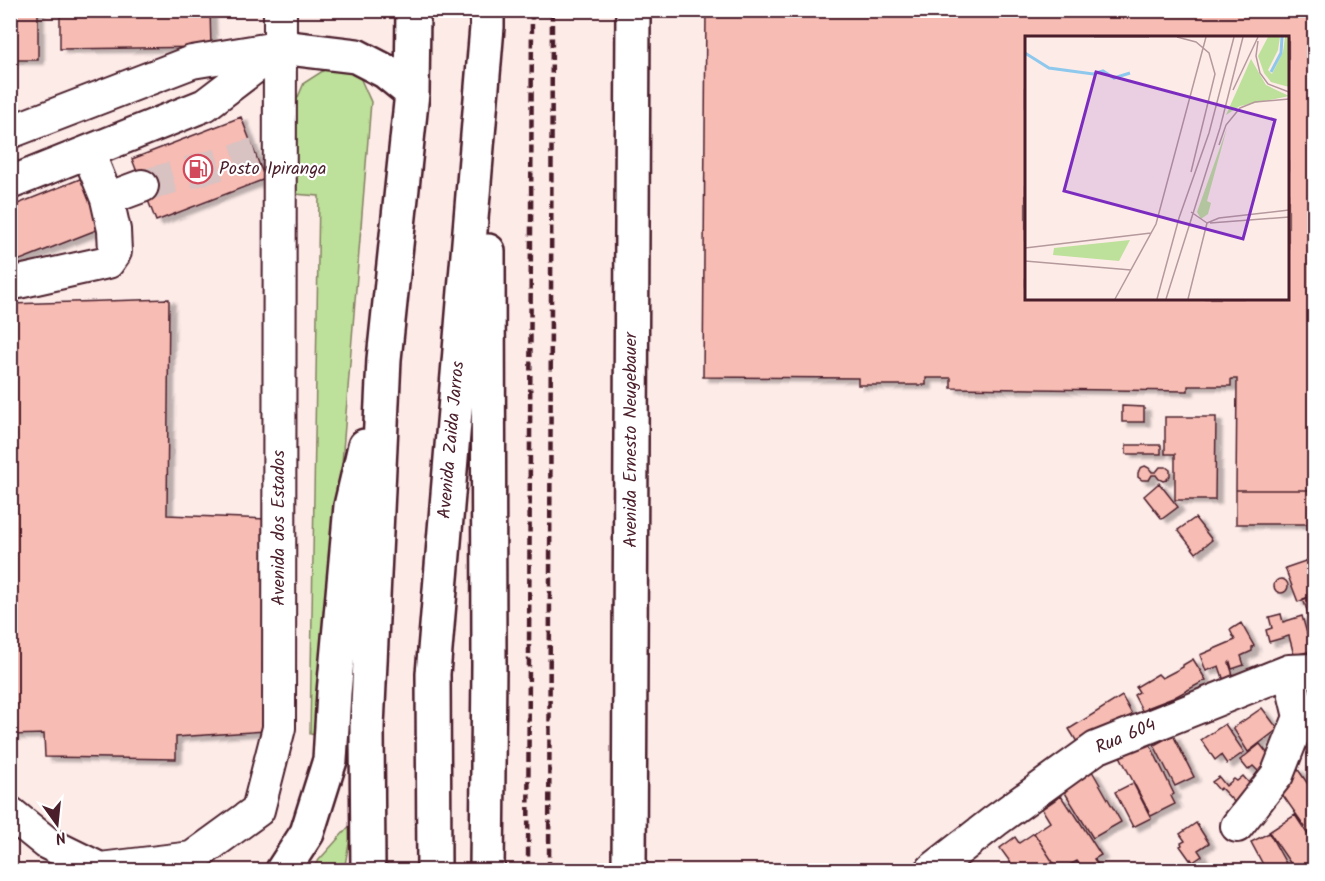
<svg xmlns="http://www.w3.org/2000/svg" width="1325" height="881" font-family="Kalam,sans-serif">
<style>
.green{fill:#bde09a;stroke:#848062;stroke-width:1.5}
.building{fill:#f7bcb3;stroke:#4a1f2b;stroke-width:1.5;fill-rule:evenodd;filter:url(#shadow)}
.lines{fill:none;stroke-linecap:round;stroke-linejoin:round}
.minor-tunnel{stroke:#d9c2c2;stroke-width:32;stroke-dasharray:32 16;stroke-linecap:butt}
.minor-casing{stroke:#4a1f2b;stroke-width:36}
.major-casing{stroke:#4a1f2b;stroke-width:38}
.highway-casing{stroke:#4a1f2b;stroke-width:38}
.minor{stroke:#fff;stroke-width:32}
.major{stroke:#fff;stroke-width:33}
.highway{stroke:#fff;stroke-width:33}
.rail{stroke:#4a1f2b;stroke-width:4.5;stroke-dasharray:9 4.5;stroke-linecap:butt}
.labels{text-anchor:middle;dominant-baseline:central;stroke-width:4.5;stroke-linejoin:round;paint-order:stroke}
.poi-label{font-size:18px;fill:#4a1f2b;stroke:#fff;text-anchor:start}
.street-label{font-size:18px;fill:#4a1f2b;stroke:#fff}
.inset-river{fill:none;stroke:#8ec8ed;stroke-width:3}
.inset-road{fill:none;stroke:#b5999c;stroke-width:1.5}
.view{fill:#7b2cbf;fill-opacity:0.15;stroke:#7b2cbf;stroke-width:3}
.inset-edge{fill:none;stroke:#4a1f2b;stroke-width:3}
</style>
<defs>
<filter id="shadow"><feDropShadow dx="6" dy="4" stdDeviation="1.5" flood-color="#0004"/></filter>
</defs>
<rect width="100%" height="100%" fill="#fdebe8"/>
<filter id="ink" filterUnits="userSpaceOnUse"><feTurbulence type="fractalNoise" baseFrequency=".0167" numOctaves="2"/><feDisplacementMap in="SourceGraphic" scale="12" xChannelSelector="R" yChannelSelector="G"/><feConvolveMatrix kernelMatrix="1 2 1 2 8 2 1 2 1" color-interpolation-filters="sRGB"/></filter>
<g filter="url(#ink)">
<!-- green -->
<path class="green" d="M332 65 358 73 371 102 320 736 310 734 319 196 294 194 292 111 304 83Z
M353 822 344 870H310Z"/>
<!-- building -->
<path class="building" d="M10 10H38V60H10Z
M60 10H210L211 47 60 49Z
M706 10H1314V490H1236L1237 379H1231V386H1188V391L951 388V378H926V385H858V378L703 377ZM1026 38H1288V298H1026Z
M241 117 265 179 156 221 132 159Z
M85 177 104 227 10 264V207Z
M169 299 167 515 267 519 266 731 176 737V759L45 757 44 734 10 735V304Z
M1122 406 1144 407V422H1122Z
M1165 417H1216L1215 500H1175V454H1165Z
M1126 445H1161V454H1126Z
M1145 466 1149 468 1152 472H1156L1160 467H1166L1170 470V476L1166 480 1163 481 1159 479 1156 475H1152L1149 480H1142L1138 477V473L1140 468Z
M1159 483 1178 507 1162 519 1144 496Z
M1236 490H1314V524H1236Z
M1195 518 1212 540 1196 553 1178 530Z
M1314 558V595L1298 602 1285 568Z
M1274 586a7 7 0 1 1 14 0a7 7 0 1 1-14 0Z
M1314 595V614L1309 616 1303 599Z
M1281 614 1283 622 1302 616 1312 651 1294 655 1289 636 1269 642 1266 630 1272 628 1269 617Z
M1241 623 1254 646 1252 647V651L1241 656 1244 665 1232 669 1230 662 1229 663 1234 678 1224 681 1219 666 1206 671 1200 655 1235 640 1230 630Z
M1193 659 1206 680 1173 698 1147 708 1149 712 1144 714 1134 695 1139 692 1136 687 1158 674 1162 678 1183 667V665Z
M1122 696 1134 718 1090 734 1077 742 1069 729Z
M1262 708 1278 729 1248 752 1233 728Z
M1225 724 1244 752 1227 764 1221 755 1215 760 1201 740Z
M1173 735 1194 777 1175 786 1154 745Z
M1148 740 1174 794 1171 796 1175 804 1151 816 1120 756Z
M1260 744 1271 758 1270 760 1264 765 1267 768 1264 772 1261 769 1258 771 1253 766 1248 770 1240 760Z
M1297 768 1314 793V807L1312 809 1314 812V844L1304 828 1305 827 1275 784Z
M1092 771 1121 822 1093 838 1062 788Z
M1243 776 1250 784 1244 790 1248 795 1237 805 1221 788 1219 790 1212 782 1219 777 1226 786 1234 779 1237 781Z
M1133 783 1151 818 1133 827 1115 792Z
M1061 796 1070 810 1071 808 1101 855 1094 859 1099 866 1090 870H1083L1077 861 1061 870H1058L1034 833 1050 822 1042 809Z
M1295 815 1314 844V859L1298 870H1295L1269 832Z
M1196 823 1209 843 1198 850 1202 856 1193 862 1191 859 1190 860 1180 846 1182 845 1181 843 1185 841 1180 834Z
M1034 833 1058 870H1016L1000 848 1015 837 1019 843Z
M1269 833 1288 867 1282 870H1266L1251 842Z"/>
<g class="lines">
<!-- minor-tunnel -->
<path class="minor-tunnel" d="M142 186 255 154"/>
<!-- minor casing -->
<g class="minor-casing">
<path id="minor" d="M10 132 192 62 277 48
M88 152 107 199 142 186
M10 183 205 105 281 47
M10 284 108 262 115 252 114 230 107 199
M10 813 47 843 100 869 192 858 258 810 279 728 280 10
M1237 826 1277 775 1300 717 1289 671
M932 870 995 821 1096 748 1289 671 1314 670"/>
</g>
<!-- major casing -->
<g class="major-casing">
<path id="major" d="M629 870 633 10"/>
</g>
<!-- highway casing -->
<g class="highway-casing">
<path id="highway" d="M281 47 356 56 385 71 412 93
M283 870 307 833 330 760 334 693 351 506 365 446
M368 870 367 727 384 359 412 93 413 10
M434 870 433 674 487 27V10
M487 870 489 665 488 251"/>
</g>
<!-- minor -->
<use href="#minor" class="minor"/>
<!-- major -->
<use href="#major" class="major"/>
<!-- highway -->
<use href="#highway" class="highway"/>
<!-- rail -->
<path class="rail" d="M528 870 532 10
M549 870 552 10"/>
</g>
</g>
<!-- icons -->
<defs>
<g id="fuel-ring" transform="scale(1.5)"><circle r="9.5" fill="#fff" stroke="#d1495b" stroke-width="1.5"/><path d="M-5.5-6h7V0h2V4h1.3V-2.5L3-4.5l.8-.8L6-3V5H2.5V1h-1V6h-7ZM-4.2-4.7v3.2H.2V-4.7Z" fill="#d1495b"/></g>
</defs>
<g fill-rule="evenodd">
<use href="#fuel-ring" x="198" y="169"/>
</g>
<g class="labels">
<!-- poi labels -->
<g class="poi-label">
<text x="219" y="169">Posto Ipiranga</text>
</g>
<!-- street labels -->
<g class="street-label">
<text transform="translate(452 440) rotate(-85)">Avenida Zaida Jarros</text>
<text transform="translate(631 440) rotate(-90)">Avenida Ernesto Neugebauer</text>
<text transform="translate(279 528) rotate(-90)">Avenida dos Estados</text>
<text transform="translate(1126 737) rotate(-23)">Rua 604</text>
</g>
</g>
<!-- overview -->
<g transform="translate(1025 36)">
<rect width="264" height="264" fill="#fdebe8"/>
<path d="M243 1H255L253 14 243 34 247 38 258 16 260 1H264V51L246 46 239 37 233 20ZM226 23 241 49 264 60 215 70 201 79ZM202 92 182 165 186 167 183 178 176 183 172 176ZM105 204 94 225 28 219 29 212Z" fill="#bde09a"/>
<path class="inset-river" d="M0 17 24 32 68 38 78 35 89 42 105 37M246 36 256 17 257 1"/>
<path class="inset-road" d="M69 1H124M152 1 171 6 184 17 190 38 166 136M233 5 231 20 235 37 243 48 264 56M208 54 233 1M194 109 201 89 215 72 230 66 264 63M166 176 182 187M182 187 194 182 264 174M185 187 264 181M0 212 126 197M0 225 106 234M90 263 131 188 181 1M132 263 154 182 184 97 209 1M141 263 195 92 218 1M163 263 182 187"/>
<path class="view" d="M71 36 250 84 218 203 39 155Z"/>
<rect width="264" height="264" class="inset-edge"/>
</g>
<!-- margin -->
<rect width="1325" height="881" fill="none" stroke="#fff" stroke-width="36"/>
<rect x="18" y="18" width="1289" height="845" fill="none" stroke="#4a1f2b" stroke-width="2" filter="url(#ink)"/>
<!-- north arrow -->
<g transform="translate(57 824) rotate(165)" stroke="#ffffff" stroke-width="4.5" paint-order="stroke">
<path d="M0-4.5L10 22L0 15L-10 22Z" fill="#4a1f2b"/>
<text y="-9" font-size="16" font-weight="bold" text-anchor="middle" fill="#4a1f2b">N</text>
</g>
</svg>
